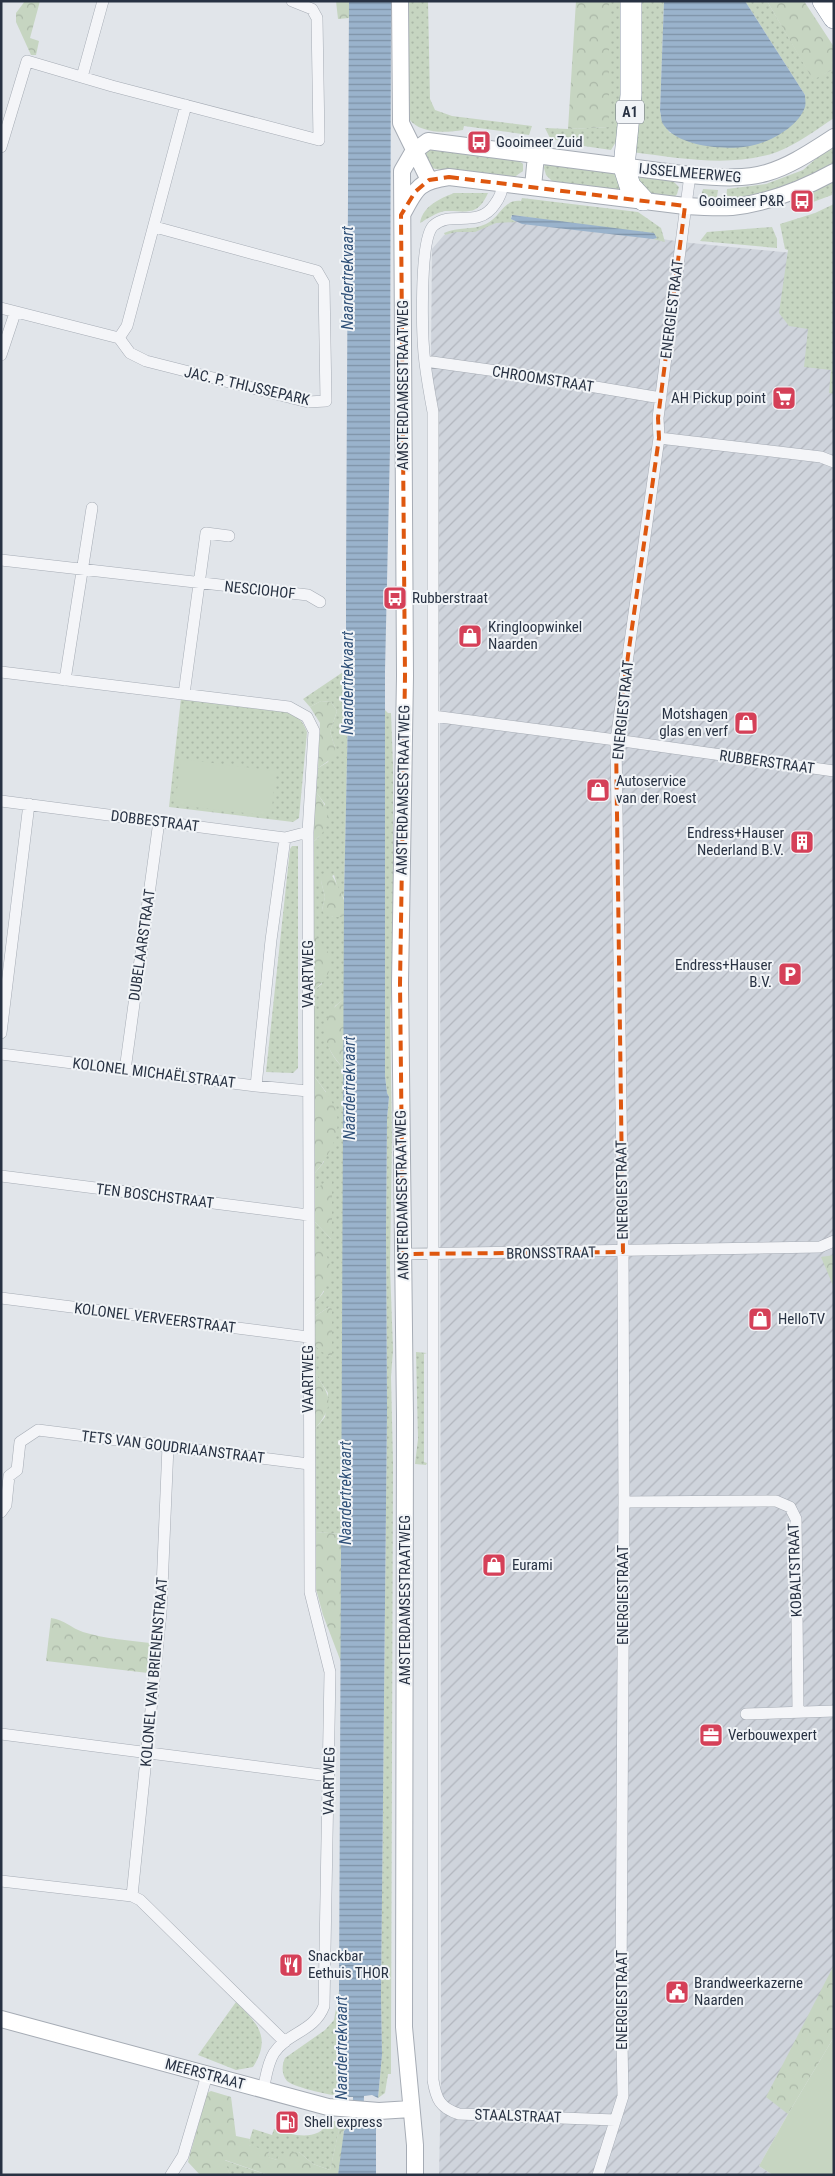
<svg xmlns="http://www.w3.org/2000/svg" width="835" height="2176" font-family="'Roboto Condensed',sans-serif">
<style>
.industrial{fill:url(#industrial-furrows)}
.grass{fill:url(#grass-dots)}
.forest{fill:url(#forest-crowns)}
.park{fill:#c6d5c1}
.water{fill:url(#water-rules)}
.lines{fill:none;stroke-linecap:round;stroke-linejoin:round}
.street-casing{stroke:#a6acb5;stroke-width:12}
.secondary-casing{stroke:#a6acb5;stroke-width:18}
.highway-casing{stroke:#8792a2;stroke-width:22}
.street{stroke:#f4f5f8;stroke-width:11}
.secondary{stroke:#fff;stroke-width:16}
.highway{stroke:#fff;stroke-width:21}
.marked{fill:none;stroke:#de570f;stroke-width:4;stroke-dasharray:10 6;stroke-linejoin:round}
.labels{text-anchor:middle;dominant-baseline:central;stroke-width:4;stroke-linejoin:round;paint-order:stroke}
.shield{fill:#f1f4f7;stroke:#646c79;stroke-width:1}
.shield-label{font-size:14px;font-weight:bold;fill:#283243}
.poi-label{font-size:15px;fill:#283243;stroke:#f1f4f7;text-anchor:start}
.street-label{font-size:15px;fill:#283243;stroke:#f1f4f7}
.water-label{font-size:16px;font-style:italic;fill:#305179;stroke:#f1f4f7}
</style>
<defs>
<pattern id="industrial-furrows" width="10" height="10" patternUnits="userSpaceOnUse" patternTransform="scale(1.25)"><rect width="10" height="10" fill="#cfd4dc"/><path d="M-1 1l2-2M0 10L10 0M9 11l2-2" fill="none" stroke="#b2b6be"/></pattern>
<pattern id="grass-dots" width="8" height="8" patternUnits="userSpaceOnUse" patternTransform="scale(1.25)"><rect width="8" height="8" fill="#c6d5c1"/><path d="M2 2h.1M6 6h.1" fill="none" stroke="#aab7a7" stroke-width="1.8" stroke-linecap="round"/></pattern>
<pattern id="forest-crowns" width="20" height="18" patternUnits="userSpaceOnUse" patternTransform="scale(1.25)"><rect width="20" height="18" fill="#c6d5c1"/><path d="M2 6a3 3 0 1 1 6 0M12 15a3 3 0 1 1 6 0" fill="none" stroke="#aab7a7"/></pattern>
<pattern id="water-rules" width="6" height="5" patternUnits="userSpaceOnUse" patternTransform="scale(1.25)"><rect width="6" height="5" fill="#9ab3cc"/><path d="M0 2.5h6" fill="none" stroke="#7e92a7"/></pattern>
</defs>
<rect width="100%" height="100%" fill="#e1e5ea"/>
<!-- industrial -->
<path class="industrial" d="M507 218 691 243 834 257V2006L788 2114 759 2166 773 2175H439L441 2081 440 698 431 357 432 249 444 235 459 231 478 230Z"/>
<!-- grass -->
<path class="grass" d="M408 1H428L430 99 435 110 452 116 532 126 529 135 464 126 463 130C445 133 421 134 409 119Z
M609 1H623V79L617 140 611 150 570 144 550 138 545 128 568 129 609 127Z
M637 1H664L660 111 662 121 670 133 805 95 745 1H767L813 79 834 69V118C816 130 797 144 777 152 732 168 678 158 632 152Z
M834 143V166L789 187 726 202 727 189 766 184 803 170Z
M429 148 513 157 523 164V171L513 178 506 179 436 169 432 168 421 152Z
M545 162 620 171 630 194 556 185 546 175 544 168Z
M631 172 669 177 679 187 677 194 673 199 646 195Z
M834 180 832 195 805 205 803 197Z
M703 189 718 190 716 203 700 199Z
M454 193H488C477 218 466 210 445 211 437 212 427 219 420 223 423 206 439 199 454 193Z
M522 198 638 212 661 228 665 242 653 239 657 238 514 215 511 216V219L516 222 496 223 475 232H456L445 235 444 233C458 226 472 231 486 224 501 217 503 199 521 201Z
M834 204V394L829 393 831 370 804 367 808 329 789 326 779 313 788 250 785 249 780 224 815 213Z
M772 227 777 239V248L700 241 707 232Z
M346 670 350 699 348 713 344 898 338 889 334 875 321 881 325 897 322 910 333 917H344V999L335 1006C328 1036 320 1044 344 1069L342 1534 316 1532 315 1429 325 1417 328 1393 315 1373 314 1345 332 1357V1310L329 1307 314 1317V1304L324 1292 314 1241V1221L331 1239 323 1185 314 1191V1174L324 1162 326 1092 314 1076 313 991 322 984 313 934 312 843 319 837 325 804 316 792 318 768 328 762 335 747 330 732 337 711 331 702 321 701 310 707 303 699Z
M181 698 281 710C295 714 302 718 307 732L299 818 293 822 169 807Z
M385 710 388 713H391L393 765V984L390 1010 392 1136 390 1267 393 1350 391 1377 393 1463 391 2044V2074H388L385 2093 378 2098 382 2055 381 1995 387 1408 386 1232 387 1118 389 1097 387 1093 385 1076Z
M292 846H298V1068L293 1073 266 1072 290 849Z
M416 1352 427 1353 424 1354V1462L427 1463 426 1465 415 1464 418 1439Z
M339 1991 345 2097C334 2096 295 2088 287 2081 281 2074 282 2065 285 2058L325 2030 334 2020Z
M236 2002C257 2023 272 2037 253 2067L236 2070 198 2055Z
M329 2121H352L344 2131 343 2126H340L330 2170 313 2164 299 2152 277 2160 267 2157 269 2152 248 2145 253 2129 272 2135 274 2129C292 2135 318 2143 329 2121Z
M224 2160 268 2175H230Z"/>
<!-- forest -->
<path class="forest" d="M25 1H40L30 38 39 41 36 55H31L16 22V13Z
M336 1H349V18L338 19Z
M576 1H609V127L568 129Z
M767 1H804L834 47V69L813 80Z
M321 701 331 702 337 711 330 732 335 747 334 757 318 768 320 723 310 707Z
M316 792C332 813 334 825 312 843Z
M329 871C332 874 343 896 344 900 345 905 344 912 344 917H333L324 914 322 910 325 897 321 881 324 873Z
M313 934C335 954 338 971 313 991Z
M344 999V1069C322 1046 315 1020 344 999Z
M314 1076C321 1086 329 1095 334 1106 345 1129 329 1157 314 1174Z
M332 1176V1240L314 1221V1191Z
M314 1241C338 1261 333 1282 314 1304Z
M834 1255V1288L821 1257Z
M329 1307 332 1309V1357L322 1352 314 1345V1317Z
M315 1373C331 1397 335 1404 315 1429Z
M316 1532 342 1534 341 1662 323 1615 316 1589Z
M51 1618C65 1620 71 1628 83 1632 105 1639 127 1640 150 1643L148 1673 46 1661Z
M834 1965V2037L788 2114 766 2097Z
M211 2091 231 2097 236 2136 250 2139 249 2145 269 2151 268 2157 277 2160 279 2154 299 2152 313 2164 330 2170 340 2125 344 2126 343 2146 338 2175H268L225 2160 230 2175H200L188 2162 207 2093Z"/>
<!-- park -->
<path class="park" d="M181 759 276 771 271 816 175 805Z
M834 2037V2175H773L759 2166 788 2114Z"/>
<!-- water -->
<path class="water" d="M349 1H391L390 449 385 671V1076L387 1093 389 1097 387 1118 386 1232 387 1409 381 1995 382 2055 378 2098 372 2095 364 2096 363 2124H372V2122H376V2175H338L344 2131 352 2121 353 2097H345L339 1991 344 898 348 713 350 705 346 670V585Z
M664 1H745L805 95C805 98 806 103 805 107 799 125 775 139 758 144 734 152 674 148 662 122 661 119 661 114 660 111Z
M512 215 654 233 657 238 653 239 522 224 511 219Z"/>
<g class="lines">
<!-- street casing -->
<g class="street-casing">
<path id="street" d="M82 77 103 1
M1 147 27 61 112 86 319 140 317 18 312 9 292 1
M502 183C503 191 500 197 495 204 478 230 451 209 433 226 419 241 422 340 425 363 427 379 430 396 433 412V2080C436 2099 440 2108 459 2114L615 2120
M1 308 119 338 130 353 146 361 308 402 326 401 324 283 317 271 155 227
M119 338 127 326 186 105
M1 355 15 313
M425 361 518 374 661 398
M659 438 821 457 834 462
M1 560 308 595 320 602
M1 672 289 707 307 717 314 731 308 832 310 1592 330 1672 324 2006C314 2032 288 2032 274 2053 267 2064 266 2078 263 2090
M65 680 92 508
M184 694 206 533 229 536
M433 716 616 740 834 771
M1 801 285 838 308 832
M1 1033 29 804
M1 1054 256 1086 308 1091
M125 1070 159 821
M256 1086 271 940 285 838
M1 1176 308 1215
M403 1254 820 1247 834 1241
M1 1298 308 1337
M624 1502 776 1501 790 1507 796 1519 798 1710
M1 1512 6 1505 9 1476 17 1470 20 1442 38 1430 309 1464
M746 1714 834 1711
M1 1734 329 1776
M1 1881 132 1896 140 1900 285 2042
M132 1896 161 1612 168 1446
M171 2175 183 2156 207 2075
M598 2175 623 2096 621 1989 624 1502 623 1252 616 740 659 438 658 418 690 175"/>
</g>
<!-- secondary casing -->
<g class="secondary-casing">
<path id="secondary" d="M400 1 401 123 429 180
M533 187 536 155
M403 213C416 188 419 181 449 177L685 206C701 207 717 208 732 207 767 203 803 189 834 172
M1 2019 328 2107 379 2111 411 2109
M415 2175V2145L404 2027 405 1416 400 984 405 676 402 171 413 152 428 141 690 175C760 182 776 175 834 137"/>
</g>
<!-- highway casing -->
<g class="highway-casing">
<path id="highway" d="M631 1V95L624 167 630 186 643 200
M823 1 834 18"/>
</g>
<!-- street -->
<use href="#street" class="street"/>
<!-- secondary -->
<use href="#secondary" class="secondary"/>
<!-- highway -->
<use href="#highway" class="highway"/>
</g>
<!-- marked area -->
<path class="marked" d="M449 177 685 206 658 418 659 438 616 740 623 1252 403 1254 400 984 405 676 401 215 415 192 429 180Z"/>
<!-- icons -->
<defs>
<g id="bus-square" transform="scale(1.25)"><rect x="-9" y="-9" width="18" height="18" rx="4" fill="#d54058" stroke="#f1f4f7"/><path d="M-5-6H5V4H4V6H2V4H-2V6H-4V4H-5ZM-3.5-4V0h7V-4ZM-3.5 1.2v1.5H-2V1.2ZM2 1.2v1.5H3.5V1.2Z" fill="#fff"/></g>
<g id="supermarket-square" transform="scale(1.25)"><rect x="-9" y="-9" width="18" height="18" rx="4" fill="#d54058" stroke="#f1f4f7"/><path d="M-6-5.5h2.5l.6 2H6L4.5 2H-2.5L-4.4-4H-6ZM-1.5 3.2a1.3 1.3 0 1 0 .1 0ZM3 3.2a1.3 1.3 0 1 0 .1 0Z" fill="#fff"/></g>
<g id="shop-square" transform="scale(1.25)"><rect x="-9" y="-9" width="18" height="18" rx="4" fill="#d54058" stroke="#f1f4f7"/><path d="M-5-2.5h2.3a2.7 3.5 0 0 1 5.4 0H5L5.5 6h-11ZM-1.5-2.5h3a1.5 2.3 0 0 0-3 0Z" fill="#fff"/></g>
<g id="building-square" transform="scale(1.25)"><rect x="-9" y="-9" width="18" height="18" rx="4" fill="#d54058" stroke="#f1f4f7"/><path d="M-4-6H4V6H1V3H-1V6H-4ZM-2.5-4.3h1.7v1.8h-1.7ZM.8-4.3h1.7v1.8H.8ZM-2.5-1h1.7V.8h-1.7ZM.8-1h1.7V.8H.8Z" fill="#fff"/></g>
<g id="parking-square" transform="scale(1.25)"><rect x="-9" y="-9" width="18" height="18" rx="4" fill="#d54058" stroke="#f1f4f7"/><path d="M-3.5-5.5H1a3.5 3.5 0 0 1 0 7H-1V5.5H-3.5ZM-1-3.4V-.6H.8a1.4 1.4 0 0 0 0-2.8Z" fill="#fff"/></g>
<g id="office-square" transform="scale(1.25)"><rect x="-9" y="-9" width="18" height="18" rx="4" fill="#d54058" stroke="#f1f4f7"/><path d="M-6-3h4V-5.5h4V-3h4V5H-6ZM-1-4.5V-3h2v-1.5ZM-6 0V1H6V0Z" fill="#fff"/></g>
<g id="restaurant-square" transform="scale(1.25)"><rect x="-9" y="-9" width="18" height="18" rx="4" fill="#d54058" stroke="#f1f4f7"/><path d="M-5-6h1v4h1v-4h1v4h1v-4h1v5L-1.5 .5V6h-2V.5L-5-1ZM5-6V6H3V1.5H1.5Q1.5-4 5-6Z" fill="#fff"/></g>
<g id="civic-square" transform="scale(1.25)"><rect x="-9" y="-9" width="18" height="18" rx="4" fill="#d54058" stroke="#f1f4f7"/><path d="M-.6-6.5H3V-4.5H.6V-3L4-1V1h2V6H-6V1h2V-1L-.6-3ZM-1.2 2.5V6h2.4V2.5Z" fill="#fff"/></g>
<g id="fuel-square" transform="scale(1.25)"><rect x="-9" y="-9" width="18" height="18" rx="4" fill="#d54058" stroke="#f1f4f7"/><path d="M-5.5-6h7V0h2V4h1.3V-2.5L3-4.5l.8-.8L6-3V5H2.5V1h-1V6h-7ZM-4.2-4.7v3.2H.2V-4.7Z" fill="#fff"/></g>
</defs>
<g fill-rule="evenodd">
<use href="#bus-square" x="479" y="142"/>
<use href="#bus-square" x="802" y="201"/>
<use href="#supermarket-square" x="784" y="398"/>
<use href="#bus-square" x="395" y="598"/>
<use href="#shop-square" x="470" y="636"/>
<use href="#shop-square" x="746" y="723"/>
<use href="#shop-square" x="598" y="790"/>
<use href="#building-square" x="802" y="842"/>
<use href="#parking-square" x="790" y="974"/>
<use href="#shop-square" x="760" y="1319"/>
<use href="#shop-square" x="494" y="1565"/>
<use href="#office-square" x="711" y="1735"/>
<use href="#restaurant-square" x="291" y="1965"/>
<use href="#civic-square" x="677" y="1992"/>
<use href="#fuel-square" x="287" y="2122"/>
</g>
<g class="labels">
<!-- shield labels -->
<rect class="shield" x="616" y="100.5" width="28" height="23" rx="4"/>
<g class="shield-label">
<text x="630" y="112">A1</text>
</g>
<!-- poi labels -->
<g class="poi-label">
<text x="496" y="142">Gooimeer Zuid</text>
<text x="784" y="201" text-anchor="end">Gooimeer P&amp;R</text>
<text x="766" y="398" text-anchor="end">AH Pickup point</text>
<text x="412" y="598">Rubberstraat</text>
<text x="488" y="627">Kringloopwinkel<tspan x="488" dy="17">Naarden</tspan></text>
<text x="728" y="714" text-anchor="end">Motshagen<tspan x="728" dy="17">glas en verf</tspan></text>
<text x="616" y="781">Autoservice<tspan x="616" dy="17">van der Roest</tspan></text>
<text x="784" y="833" text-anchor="end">Endress+Hauser<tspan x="784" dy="17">Nederland B.V.</tspan></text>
<text x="772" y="965" text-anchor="end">Endress+Hauser<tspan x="772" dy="17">B.V.</tspan></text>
<text x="778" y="1319">HelloTV</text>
<text x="512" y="1565">Eurami</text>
<text x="728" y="1735">Verbouwexpert</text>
<text x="308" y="1956">Snackbar<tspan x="308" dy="17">Eethuis THOR</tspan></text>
<text x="694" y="1983">Brandweerkazerne<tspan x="694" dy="17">Naarden</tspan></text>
<text x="304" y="2122">Shell express</text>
</g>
<!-- street labels -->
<g class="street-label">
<text transform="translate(690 173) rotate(5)">IJSSELMEERWEG</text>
<text transform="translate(672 309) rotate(-83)">ENERGIESTRAAT</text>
<text transform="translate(543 379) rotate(9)">CHROOMSTRAAT</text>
<text transform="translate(403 385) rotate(-90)">AMSTERDAMSESTRAATWEG</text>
<text transform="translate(247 386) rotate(13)">JAC. P. THIJSSEPARK</text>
<text transform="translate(260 590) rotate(6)">NESCIOHOF</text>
<text transform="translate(623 710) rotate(-84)">ENERGIESTRAAT</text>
<text transform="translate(767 762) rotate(8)">RUBBERSTRAAT</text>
<text transform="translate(403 790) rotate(-89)">AMSTERDAMSESTRAATWEG</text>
<text transform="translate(155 821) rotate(7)">DOBBESTRAAT</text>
<text transform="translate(142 945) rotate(-82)">DUBELAARSTRAAT</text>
<text transform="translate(308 974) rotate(-90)">VAARTWEG</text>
<text transform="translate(154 1073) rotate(7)">KOLONEL MICHAËLSTRAAT</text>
<text transform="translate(622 1190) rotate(-91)">ENERGIESTRAAT</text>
<text transform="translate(402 1195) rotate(-91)">AMSTERDAMSESTRAATWEG</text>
<text transform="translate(155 1196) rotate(7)">TEN BOSCHSTRAAT</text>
<text transform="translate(551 1253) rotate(-1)">BRONSSTRAAT</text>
<text transform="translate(155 1318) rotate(7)">KOLONEL VERVEERSTRAAT</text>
<text transform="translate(308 1379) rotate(-90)">VAARTWEG</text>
<text transform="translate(173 1447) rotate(7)">TETS VAN GOUDRIAANSTRAAT</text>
<text transform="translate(795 1570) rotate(-92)">KOBALTSTRAAT</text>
<text transform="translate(623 1595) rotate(-90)">ENERGIESTRAAT</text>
<text transform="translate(405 1600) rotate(-90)">AMSTERDAMSESTRAATWEG</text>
<text transform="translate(154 1672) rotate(-85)">KOLONEL VAN BRIENENSTRAAT</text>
<text transform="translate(329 1781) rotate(-89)">VAARTWEG</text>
<text transform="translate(622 2000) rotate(-90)">ENERGIESTRAAT</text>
<text transform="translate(205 2074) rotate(15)">MEERSTRAAT</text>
<text transform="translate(518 2116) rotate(2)">STAALSTRAAT</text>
</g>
<!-- water labels -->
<g class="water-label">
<text transform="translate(347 278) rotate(-90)">Naardertrekvaart</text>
<text transform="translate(347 683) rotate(-90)">Naardertrekvaart</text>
<text transform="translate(349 1088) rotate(-90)">Naardertrekvaart</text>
<text transform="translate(345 1493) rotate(-90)">Naardertrekvaart</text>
<text transform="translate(341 2048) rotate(-90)">Naardertrekvaart</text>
</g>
</g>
<!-- border -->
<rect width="835" height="2176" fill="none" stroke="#283243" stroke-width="5"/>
</svg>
